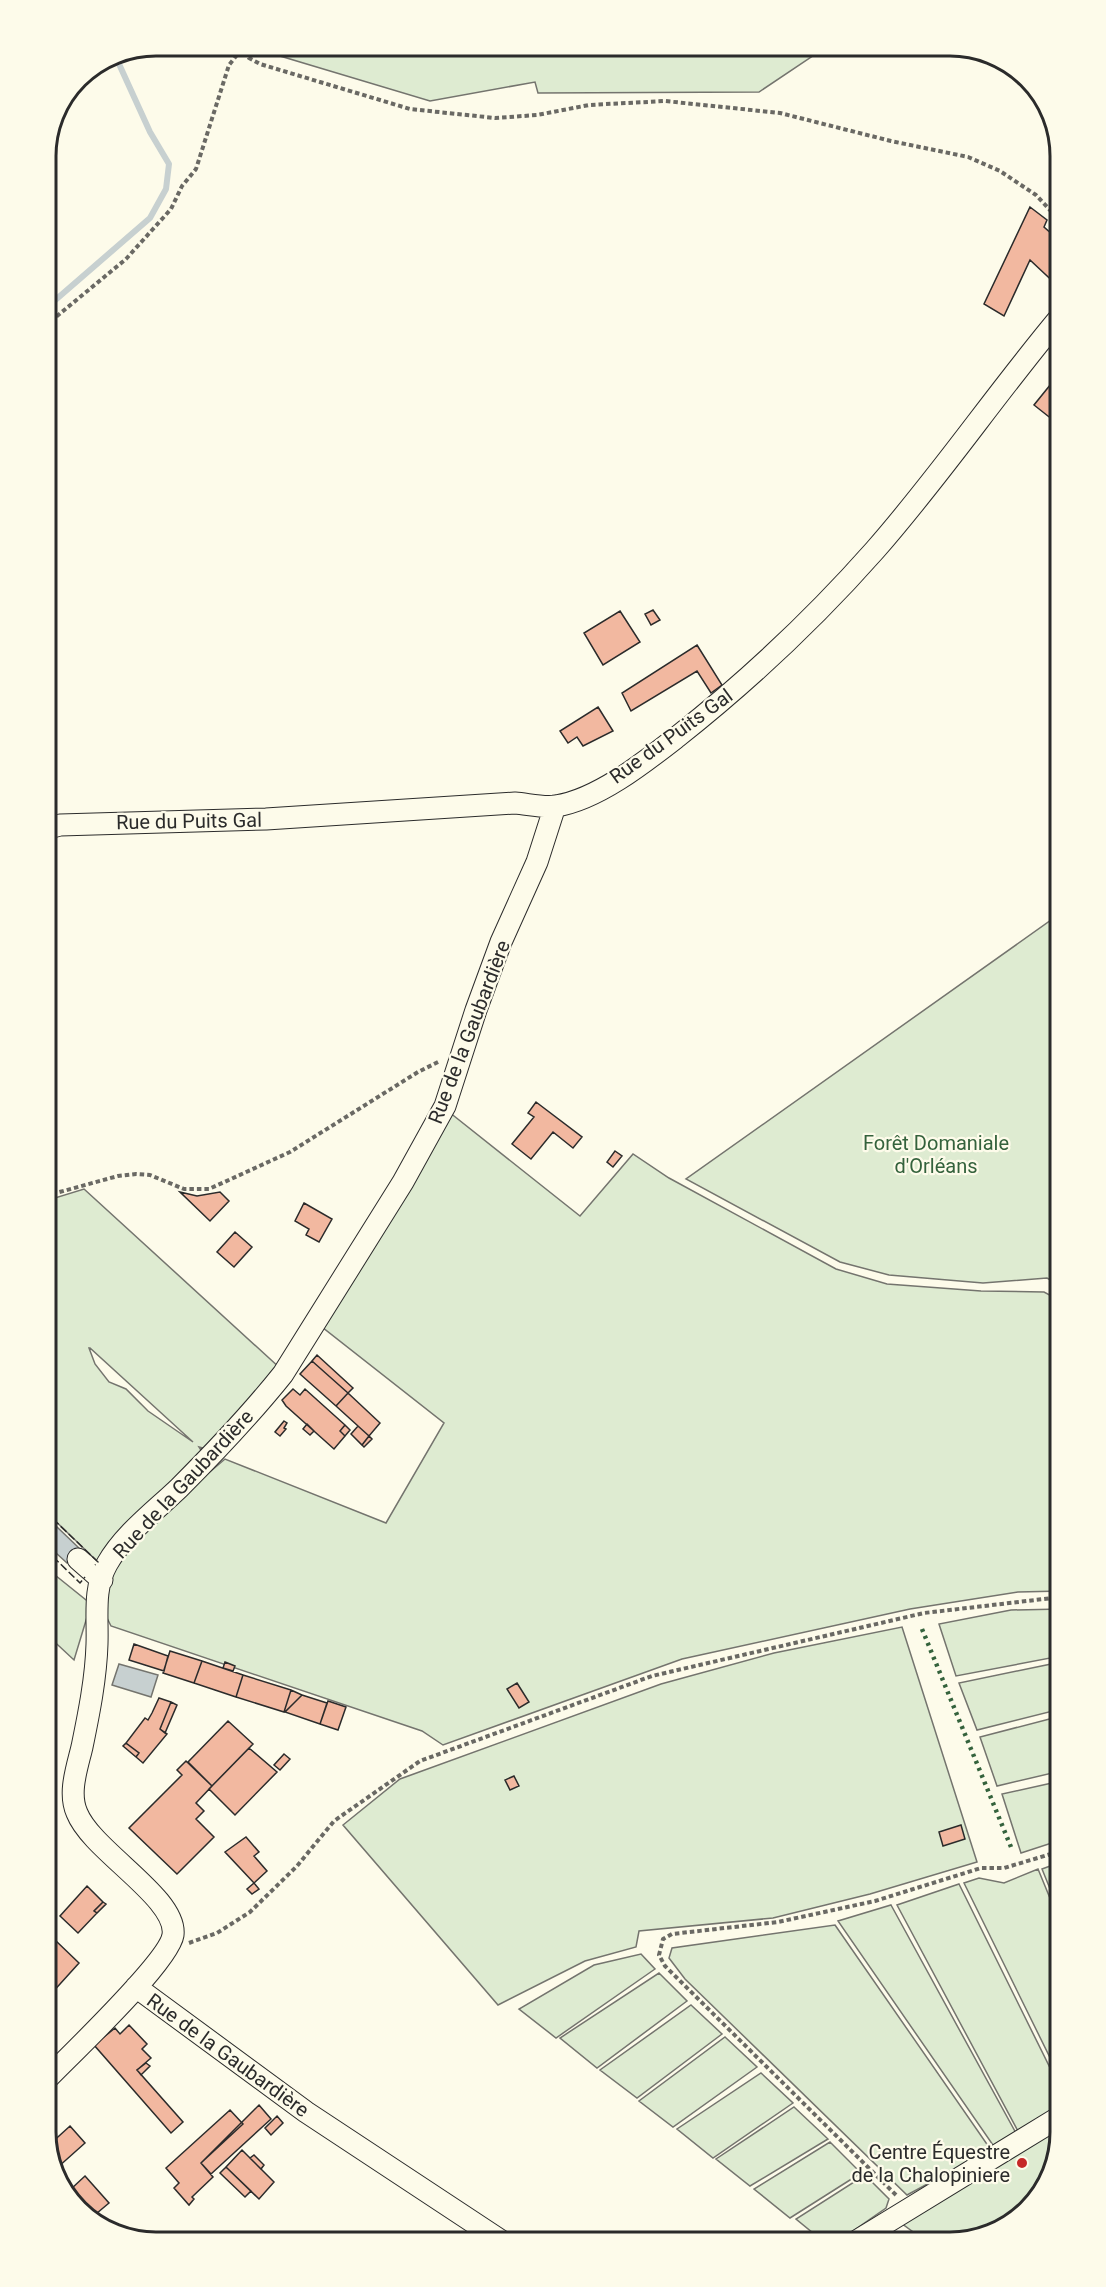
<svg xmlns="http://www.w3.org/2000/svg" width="1106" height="2287" font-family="Roboto,sans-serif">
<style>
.green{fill:#deebd1;stroke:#74746e;stroke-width:1.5;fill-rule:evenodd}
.water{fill:#c7d0d0;stroke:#74746e;stroke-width:1.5}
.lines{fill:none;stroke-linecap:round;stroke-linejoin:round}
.stream{stroke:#c7d0d0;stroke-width:6}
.building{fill:#f2b8a0;stroke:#2b2b2b;stroke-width:1.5}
.minor-casing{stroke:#2b2b2b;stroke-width:23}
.path{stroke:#6a6964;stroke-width:4;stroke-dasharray:4.5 3;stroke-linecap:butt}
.minor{stroke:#fdfbea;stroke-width:21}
.hedge{stroke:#34623c;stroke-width:4.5;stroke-dasharray:3 4.5;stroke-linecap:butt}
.fence{stroke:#2b2b2b;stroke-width:1.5;stroke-dasharray:8 3;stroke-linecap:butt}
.poi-dot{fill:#c62828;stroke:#fdfbea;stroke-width:2}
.labels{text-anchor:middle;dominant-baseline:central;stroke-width:4.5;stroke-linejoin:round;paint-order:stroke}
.street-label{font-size:20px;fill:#2b2b2b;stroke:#fdfbea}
.park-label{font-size:20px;fill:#34623c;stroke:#fdfbea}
.poi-label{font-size:20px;fill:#2b2b2b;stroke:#fdfbea;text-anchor:end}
.rim{fill:none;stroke:#2b2b2b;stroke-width:3}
</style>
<rect width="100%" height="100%" fill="#fdfbea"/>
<!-- green -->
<path class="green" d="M253 45H829L759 92 538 93 535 82 430 101 260 50Z
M1061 913V1286L1047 1278 983 1283 889 1275 840 1262 686 1179Z
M449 1112 580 1216 633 1154 669 1178 836 1269 887 1284 981 1291 1044 1292 1061 1301V1591L1018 1592 910 1609 682 1659 443 1745 422 1731 111 1626 102 1608 110 1577 143 1529 225 1459 386 1523 444 1423 322 1327Z
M84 1189 281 1369 210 1450 199 1447 204 1455 100 1564 45 1511V1201ZM89 1348H90L193 1442 148 1411 126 1389 109 1382 95 1364Z
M45 1567 91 1604 74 1660 45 1633Z
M1061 1609V1656L956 1676 939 1624 1011 1610Z
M902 1627 977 1862 870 1894 773 1918 639 1931 636 1947 585 1961 498 2005 343 1825 400 1779 661 1684 774 1653Z
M1061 1662V1709L977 1730 959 1683Z
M1061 1716V1771L997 1786 980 1737Z
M1061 1781V1840L1021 1853 1002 1794Z
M1061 1862V1916L1042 1869Z
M1038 1869 1061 1925V2080L964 1883 979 1878 1004 1883Z
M959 1884 1061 2090V2107L1019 2133 897 1905Z
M891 1905 1017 2135 995 2148 838 1921Z
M835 1925 991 2150 907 2195 685 1979 669 1958 672 1948Z
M641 1954 655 1969 556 2038 519 2009 594 1965Z
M659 1973 687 2001 597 2068 560 2038Z
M691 2005 722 2034 637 2098 600 2070Z
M725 2037 757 2067 673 2127 639 2101Z
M761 2073 793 2103 713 2158 677 2129Z
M794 2107 828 2139 750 2186 716 2159Z
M1061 2118V2132L1042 2193 993 2234 951 2242H927L901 2223Z
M830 2142 861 2173 790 2218 754 2189Z
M865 2175 889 2199 886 2208 837 2242H824L796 2219Z"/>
<!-- water -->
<path class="water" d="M57 1527 80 1549 67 1563 45 1543Z
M119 1664 158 1675 151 1697 112 1685Z"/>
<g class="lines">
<!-- stream -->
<path class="stream" d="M45 309 150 218 166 189 169 164 150 132 114 53"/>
</g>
<!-- building -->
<path class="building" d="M1030 207 1047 220 1044 227 1061 242V289L1030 260 1004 316 984 304Z
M1059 374 1061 410 1053 420 1034 405Z
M653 610 660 620 651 625 645 614Z
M620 611 640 642 603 665 584 633Z
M697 645 722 685 711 693 697 671 631 711 622 693Z
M598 707 613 731 583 746 577 737 568 743 560 731Z
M536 1102 582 1137 573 1148 553 1132 531 1159 512 1144 534 1117 528 1113Z
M615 1151 622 1156 613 1167 607 1162Z
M180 1192 197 1196 220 1192 229 1201 210 1221Z
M304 1203 332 1219 319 1242 306 1235 309 1229 295 1221Z
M235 1232 252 1247 234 1267 217 1252Z
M317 1355 353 1388 348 1393 312 1361Z
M312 1361 348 1393 336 1406 300 1374Z
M293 1389 300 1395 305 1389 345 1425 340 1431 345 1436 334 1449 286 1406 282 1400Z
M348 1393 380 1423 369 1436 336 1406Z
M284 1421 287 1423 284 1428 286 1429 280 1436 275 1432Z
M307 1424 314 1431 310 1435 303 1429Z
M345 1425 350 1430 345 1436 340 1431Z
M358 1426 369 1436 362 1445 351 1434Z
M369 1436 372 1439 364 1447 362 1445Z
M134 1644 168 1656 164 1671 129 1660Z
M170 1651 202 1661 194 1683 163 1673Z
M202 1661 243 1675 236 1697 194 1683Z
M225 1662 235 1666 233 1671 223 1668Z
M243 1675 291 1690 284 1712 236 1697Z
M517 1683 529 1702 519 1708 507 1689Z
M291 1690 302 1695 285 1712H284Z
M302 1695 327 1703 320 1724 285 1712Z
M159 1698 171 1702 160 1729 167 1734 143 1763 136 1757 139 1753 126 1743 145 1718 148 1720 152 1713Z
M328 1701 346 1707 338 1730 320 1724Z
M171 1702 177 1705 165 1733 160 1729Z
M228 1721 253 1744 212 1786 188 1762Z
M126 1743 139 1753 136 1757 123 1746Z
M249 1748 277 1772 235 1815 209 1789Z
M284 1754 290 1759 280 1770 274 1765Z
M186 1761 212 1786 196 1803 204 1811 196 1819 214 1837 177 1874 129 1828 182 1775 177 1770Z
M514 1776 519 1786 510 1790 505 1780Z
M961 1825 965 1839 943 1846 939 1832Z
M246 1837 259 1852 254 1856 267 1871 254 1883 225 1852Z
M254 1883 259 1889 252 1894 247 1889Z
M87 1886 103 1902 94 1911 97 1913 78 1933 60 1916Z
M103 1902 106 1904 97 1913 94 1911Z
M55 1940 79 1963 51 1994 45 1988V1951Z
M129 2025 147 2044 142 2049 151 2058 137 2070 183 2122 171 2133 94 2045 115 2028 120 2034Z
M146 2063 150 2066 141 2075 137 2070Z
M259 2105 271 2119 211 2174 201 2163Z
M230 2110 243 2124 201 2163 213 2177 192 2197 194 2199 189 2205 174 2188 179 2183 166 2168Z
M277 2116 283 2123 271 2135 265 2128Z
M70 2126 85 2143 57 2168 51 2160 48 2146Z
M242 2150 274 2182 259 2199 226 2167Z
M254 2155 264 2165 261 2169 250 2158Z
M226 2167 251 2191 245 2197 220 2173Z
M85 2176 109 2203 90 2219 77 2203 81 2200 71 2189Z"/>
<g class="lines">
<!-- minor casing -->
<g class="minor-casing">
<path id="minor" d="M45 829 60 825 266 819 515 803C528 804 543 808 556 806 597 800 645 762 677 737 749 680 814 619 875 550 941 475 997 392 1061 316
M78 1559 102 1580
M136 1987 306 2112 503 2242
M45 2081C69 2056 169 1962 173 1935 178 1898 92 1851 77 1813 68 1793 77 1768 82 1747 89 1713 96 1678 97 1644 98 1616 93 1589 107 1564 124 1534 155 1511 179 1488 215 1452 251 1414 283 1374L403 1182 445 1106 476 1010 501 942 537 862 555 806
M855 2242 1061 2116"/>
</g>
<!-- path -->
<path class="path" d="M240 45 249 58 260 64 410 109 495 118 537 115 589 105 665 101 780 113 891 141 968 157 1000 171 1036 195 1061 222
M45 326 126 259 171 209 182 186 196 169 229 65 241 50
M45 1196 118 1176 136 1174 150 1175 184 1189H209L290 1152 418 1072 440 1061
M189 1943 217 1933 250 1912 297 1866 334 1821 420 1761 652 1676 924 1613 1061 1597
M896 2195 665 1966 659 1955 663 1939 672 1934 778 1922 875 1901 981 1868H1004L1061 1851"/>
<!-- minor -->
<use href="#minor" class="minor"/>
<!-- hedge -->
<path class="hedge" d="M922 1629 1011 1847"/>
<!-- fence -->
<path class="fence" d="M45 1527 53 1519 98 1562 95 1565
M45 1549 80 1583 85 1577"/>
</g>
<!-- markers -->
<circle class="poi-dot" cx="1022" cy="2163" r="6"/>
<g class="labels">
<!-- street labels -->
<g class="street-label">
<text transform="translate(671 736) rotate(-36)">Rue du Puits Gal</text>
<text transform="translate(189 821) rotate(-1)">Rue du Puits Gal</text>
<text transform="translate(469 1032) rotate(-69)">Rue de la Gaubardière</text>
<text transform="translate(183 1484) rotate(-47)">Rue de la Gaubardière</text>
<text transform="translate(228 2055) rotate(36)">Rue de la Gaubardière</text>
</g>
<!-- park labels -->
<g class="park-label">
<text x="936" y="1143">Forêt Domaniale<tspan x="936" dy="23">d'Orléans</tspan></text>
</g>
<!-- poi labels -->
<g class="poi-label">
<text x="1010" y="2152">Centre Équestre<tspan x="1010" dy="23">de la Chalopiniere</tspan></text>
</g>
</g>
<!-- crop -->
<path d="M0 0H1106V2287H0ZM156 56H950A100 100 0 0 1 1050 156V2132A100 100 0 0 1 950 2232H156A100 100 0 0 1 56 2132V156A100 100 0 0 1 156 56Z" fill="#fdfbea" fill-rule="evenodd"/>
<path class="rim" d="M156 56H950A100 100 0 0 1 1050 156V2132A100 100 0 0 1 950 2232H156A100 100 0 0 1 56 2132V156A100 100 0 0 1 156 56Z"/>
</svg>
